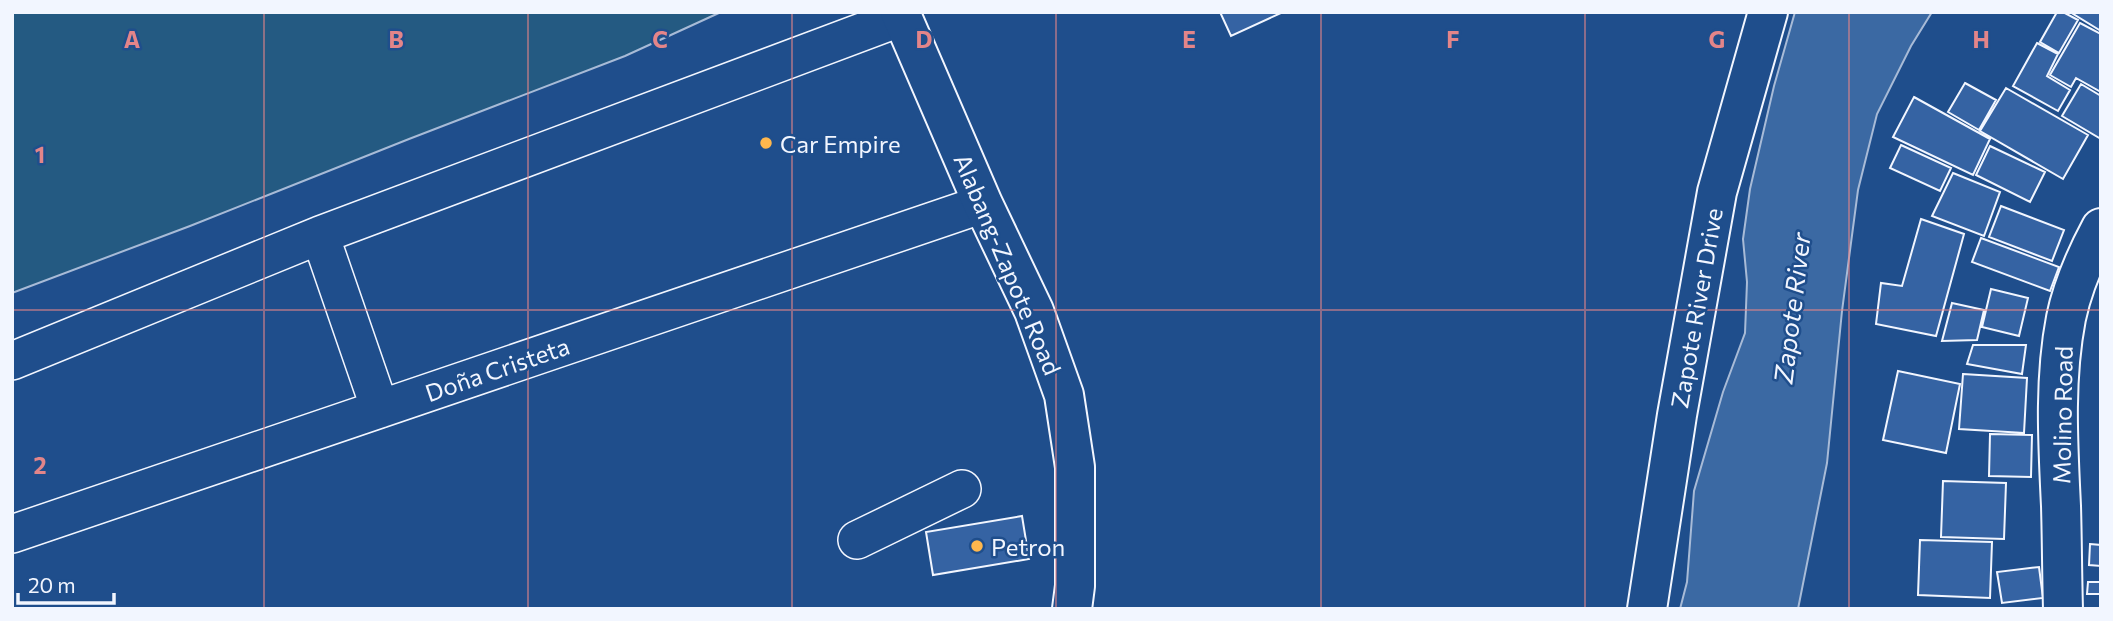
<svg xmlns="http://www.w3.org/2000/svg" width="2113" height="621" font-family="Commissioner,sans-serif">
<style>
.green{fill:#245a82;stroke:#a8bbd7;stroke-width:2}
.water{fill:#3b69a3;stroke:#a8bbd7;stroke-width:2}
.building{fill:#3563a3;stroke:#f2f6ff;stroke-width:2}
.lines{fill:none;stroke-linecap:round;stroke-linejoin:round}
.minor-casing{stroke:#f2f6ff;stroke-width:40}
.major-casing{stroke:#f2f6ff;stroke-width:42}
.highway-casing{stroke:#f2f6ff;stroke-width:42}
.minor{stroke:#1f4e8c;stroke-width:37}
.major{stroke:#1f4e8c;stroke-width:38}
.highway{stroke:#1f4e8c;stroke-width:38}
.grid{fill:none;stroke:#e38589;stroke-width:2;stroke-opacity:0.55}
.poi-dot{fill:#ffb74d;stroke:#1f4e8c;stroke-width:2.5}
.labels{text-anchor:middle;dominant-baseline:central;stroke-width:5;stroke-linejoin:round;paint-order:stroke}
.poi-label{font-size:24px;fill:#f2f6ff;stroke:#1f4e8c;text-anchor:start}
.street-label{font-size:24px;fill:#f2f6ff;stroke:#1f4e8c}
.water-label{font-size:26px;font-style:italic;fill:#f2f6ff;stroke:#1f4e8c}
.grid-label{font-size:23px;text-anchor:middle;font-weight:bold;fill:#e38589;stroke:#1f4e8c;stroke-width:5;stroke-linejoin:round;paint-order:stroke}
</style>
<rect width="100%" height="100%" fill="#1f4e8c"/>
<!-- green -->
<path class="green" d="M12 12H721L625 56 409 139 190 226 12 293Z"/>
<!-- water -->
<path class="water" d="M1795 12H1932L1911 46 1877 114 1858 190 1842 311 1827 463 1798 609H1680L1687 582 1694 491 1723 392 1745 333 1747 282 1743 239 1750 189 1774 86Z"/>
<!-- building -->
<path class="building" d="M1220 12H1283L1231 36Z
M2057 12H2063L2078 20 2059 53 2040 42Z
M2070 12H2101V31Z
M2080 23 2101 34V92L2076 78 2071 87 2050 75Z
M2037 43 2058 54 2047 76 2070 90 2058 111 2013 86Z
M1965 83 1996 100 1979 130 1948 112Z
M2081 84 2101 96V139L2062 116Z
M2006 88 2088 135 2063 179 1980 131Z
M1914 97 1990 139 1973 175 1893 137Z
M1901 145 1951 168 1940 191 1890 168Z
M1990 146 2045 172 2030 202 1976 175Z
M1953 173 2000 192 1984 236 1932 216Z
M2001 206 2064 230 2052 261 1989 237Z
M1921 219 1964 234 1936 336 1876 324 1881 283 1902 286Z
M1981 238 2059 267 2050 291 1972 262Z
M1991 289 2028 298 2019 336 1982 327Z
M1952 303 1984 310 1977 340 1942 341Z
M1973 345H2026L2022 374 1967 364Z
M1898 371 1960 384 1946 453 1883 440Z
M1963 374 2027 378 2024 433 1959 429Z
M1990 434 2032 435 2031 477 1989 476Z
M1943 481 2006 483 2004 539 1941 537Z
M1022 516 1029 559 933 575 926 532Z
M1920 540 1992 542 1990 598 1918 595Z
M2090 544 2101 545V566L2089 565Z
M2039 567 2043 598 2002 603 1997 572Z
M2088 582H2101V594H2087Z"/>
<g class="lines">
<!-- minor casing -->
<g class="minor-casing">
<path id="minor" d="M320 235 380 409
M12 361 320 235 902 17
M12 534 983 204
M857 540 962 489"/>
</g>
<!-- major casing -->
<g class="major-casing">
<path id="major" d="M1647 609 1677 415 1717 192 1768 12
M2063 609C2062 575 2062 540 2061 506 2058 444 2054 380 2066 318 2072 289 2087 254 2101 228"/>
</g>
<!-- highway casing -->
<g class="highway-casing">
<path id="highway" d="M900 12 983 204 1034 311 1064 395 1075 467V586L1072 609"/>
</g>
<!-- minor -->
<use href="#minor" class="minor"/>
<!-- major -->
<use href="#major" class="major"/>
<!-- highway -->
<use href="#highway" class="highway"/>
</g>
<!-- grid -->
<path class="grid" d="M264 12V609M528 12V609M792 12V609M1056 12V609M1321 12V609M1585 12V609M1849 12V609M12 310H2101"/>
<!-- markers -->
<g class="poi-dot">
<circle cx="766" cy="143" r="7"/>
<circle cx="977" cy="546" r="7"/>
</g>
<g class="labels">
<!-- poi labels -->
<g class="poi-label">
<text x="780" y="143">Car Empire</text>
<text x="991" y="546">Petron</text>
</g>
<!-- street labels -->
<g class="street-label">
<text transform="translate(1008 264) rotate(67)">Alabang-Zapote Road</text>
<text transform="translate(1696 308) rotate(-80)">Zapote River Drive</text>
<text transform="translate(497 369) rotate(-19)">Doña Cristeta</text>
<text transform="translate(2062 415) rotate(-89)">Molino Road</text>
</g>
<!-- water labels -->
<g class="water-label">
<text transform="translate(1791 308) rotate(-83)">Zapote River</text>
</g>
</g>
<g class="grid-label">
<text x="132" y="48">A</text>
<text x="396" y="48">B</text>
<text x="660" y="48">C</text>
<text x="924" y="48">D</text>
<text x="1189" y="48">E</text>
<text x="1453" y="48">F</text>
<text x="1717" y="48">G</text>
<text x="1981" y="48">H</text>
<text x="40" y="163">1</text>
<text x="40" y="474">2</text>
</g>
<!-- border -->
<rect width="2113" height="621" fill="none" stroke="#f2f6ff" stroke-width="28"/>
<!-- scale -->
<path d="M18 593v10h96v-10" fill="none" stroke="#f2f6ff" stroke-width="3.5"/>
<text x="28" y="593" font-size="21" fill="#f2f6ff" stroke="#1f4e8c" stroke-width="5" paint-order="stroke">20 m</text>
</svg>
